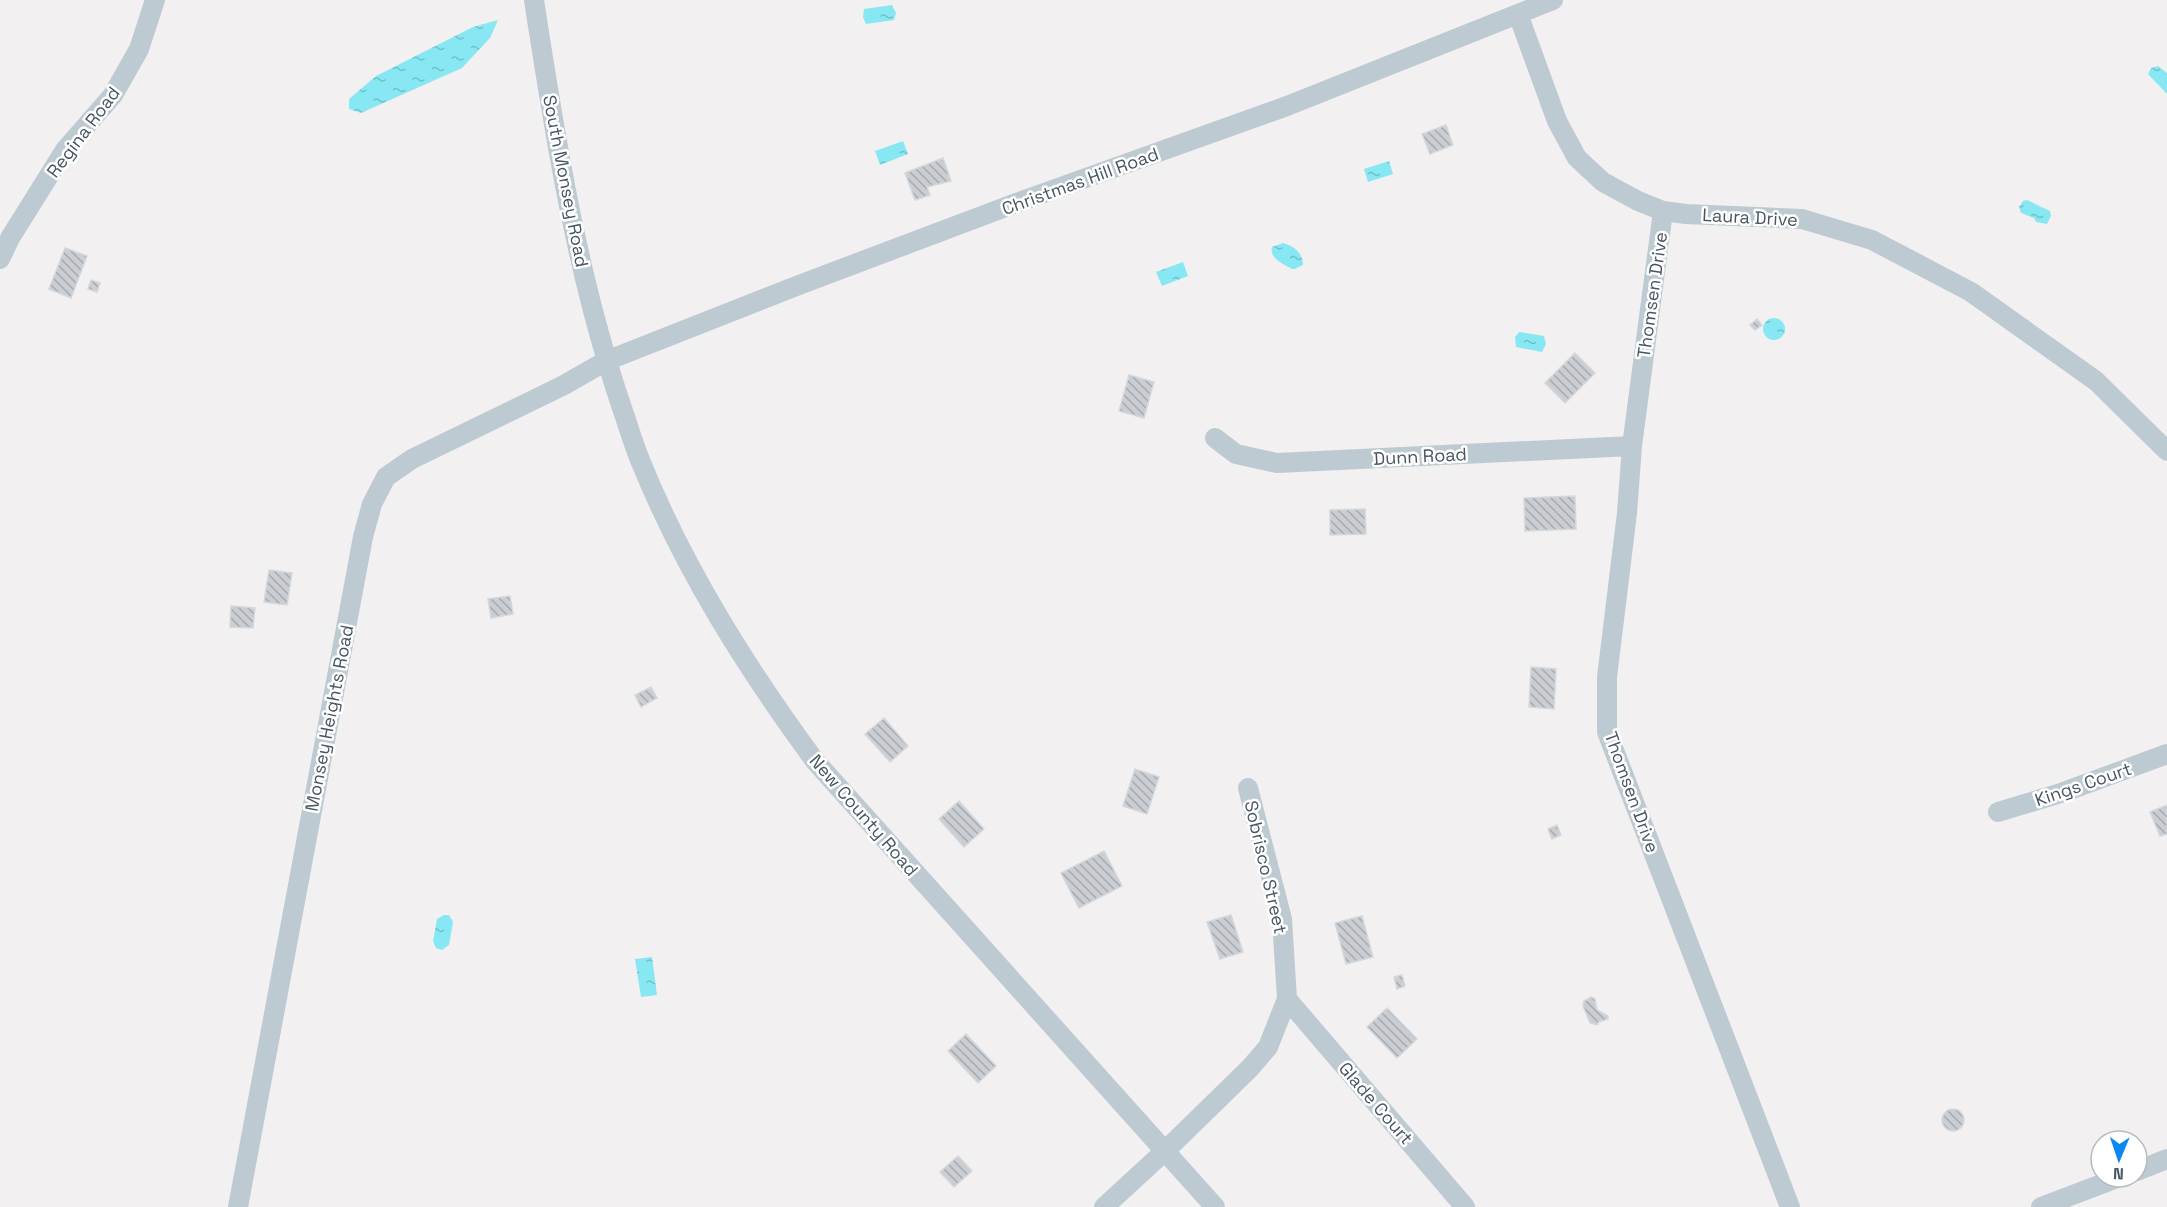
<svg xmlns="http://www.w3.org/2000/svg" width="2167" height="1207" font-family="'Space Grotesk',sans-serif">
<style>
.water{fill:url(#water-ripples)}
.building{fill:url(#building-back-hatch);stroke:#d4d7dc;stroke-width:1.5}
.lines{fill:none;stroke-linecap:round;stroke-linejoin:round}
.minor{stroke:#bdcad1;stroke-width:20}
.labels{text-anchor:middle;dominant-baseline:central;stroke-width:5;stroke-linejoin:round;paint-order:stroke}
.street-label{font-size:18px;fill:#475660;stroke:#fff}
</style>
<defs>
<pattern id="water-ripples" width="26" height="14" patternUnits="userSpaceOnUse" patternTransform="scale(1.5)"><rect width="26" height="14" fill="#87e8f3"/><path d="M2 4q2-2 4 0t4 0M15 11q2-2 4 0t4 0" fill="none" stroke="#70bfc8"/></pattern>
<pattern id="building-back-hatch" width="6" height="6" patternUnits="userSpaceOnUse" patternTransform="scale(1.5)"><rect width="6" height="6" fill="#caced3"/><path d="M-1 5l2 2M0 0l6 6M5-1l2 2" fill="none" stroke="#a6aaaf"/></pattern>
</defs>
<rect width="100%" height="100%" fill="#f3f0f1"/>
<!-- water -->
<path class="water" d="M892 5 896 13 894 20 866 24 863 17 864 9Z
M498 20 490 38 462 68 361 113 349 109V99L376 76 473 27Z
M2158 66 2167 73V94L2148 74 2151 68Z
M903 141 908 154 880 165 875 151Z
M1389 161 1393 174 1368 182 1364 169Z
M2027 200 2050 211 2051 216 2047 224 2036 222 2034 218 2021 213 2019 207 2023 201Z
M1283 243C1294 246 1303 253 1303 265L1295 269H1292C1283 264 1269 258 1272 247Z
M1183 262 1188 276 1162 286 1156 272Z
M1763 329a11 11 0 1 1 22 0a11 11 0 1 1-22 0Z
M1519 332 1544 336 1546 344 1542 352 1516 347 1515 337Z
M444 915H449L453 922 449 945 442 950 436 948 433 941 437 919Z
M652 957 657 995 641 997 635 959Z"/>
<!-- building -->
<path class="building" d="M1446 125 1453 145 1430 154 1422 134Z
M943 158 951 181 927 187 930 195 915 200 905 173Z
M65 248 87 256 71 298 49 289Z
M91 280 100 283 97 292 88 289Z
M1757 319 1762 325 1755 330 1750 325Z
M1575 353 1595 373 1565 403 1545 383Z
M1129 375 1154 382 1144 418 1119 411Z
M1575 496 1576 529 1525 531 1524 498Z
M1365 509 1366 534 1330 535V510Z
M269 570 292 573 287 605 264 602Z
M510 596 513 614 491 618 488 599Z
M231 606 255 608 253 628 230 627Z
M1531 667 1556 669 1554 709 1529 707Z
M651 687 657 698 641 707 635 695Z
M884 718 908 746 890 762 865 734Z
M1135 769 1159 777 1147 814 1123 806Z
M959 801 984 829 964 847 939 819Z
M2167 805V834L2160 836 2150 812Z
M1557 825 1561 835 1552 839 1548 829Z
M1104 851 1122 886 1079 908 1061 873Z
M1231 915 1243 952 1220 959 1207 922Z
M1362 916 1373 957 1346 964 1335 923Z
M1402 975 1405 986 1397 989 1394 977Z
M1591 997 1595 999 1597 1010 1608 1016V1019L1599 1022 1597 1025 1590 1023 1583 1006 1584 1001Z
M1387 1008 1417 1039 1397 1058 1367 1027Z
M966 1034 996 1066 978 1083 948 1051Z
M1942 1120a11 11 0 1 1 22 0a11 11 0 1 1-22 0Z
M958 1156 972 1171 954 1187 940 1172Z"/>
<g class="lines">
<!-- minor -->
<path class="minor" d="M534 0C555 137 577 276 622 408 628 425 633 443 640 460 684 569 746 667 815 761L1215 1207
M1518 14 1557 121 1577 158 1603 182 1638 201 1663 211 1686 214 1802 219 1872 240 1971 292 2096 381 2167 451
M1663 211 1632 446 1627 513 1607 677V732L1790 1207
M0 259 10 238 65 150 113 95 139 49 155 0
M1215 438 1236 454 1277 463 1632 446
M1998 812 2061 793 2167 754
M1287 999 1465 1207
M2137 1171 2167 1159
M238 1207 363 537 372 504 386 477 412 459 564 385 606 361 799 285 1016 203 1287 106 1553 0
M1104 1207 1165 1151 1250 1068 1268 1047 1287 999 1282 919 1248 788
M2041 1207 2120 1177"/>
</g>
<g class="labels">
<!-- street labels -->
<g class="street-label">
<text transform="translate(83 132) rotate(-53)">Regina Road</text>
<text transform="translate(566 181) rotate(79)">South Monsey Road</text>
<text transform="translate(1080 181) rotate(-20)">Christmas Hill Road</text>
<text transform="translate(1750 217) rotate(3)">Laura Drive</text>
<text transform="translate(1652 295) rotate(-82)">Thomsen Drive</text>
<text transform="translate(1420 456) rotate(-3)">Dunn Road</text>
<text transform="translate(329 718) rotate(-79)">Monsey Heights Road</text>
<text transform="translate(2083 784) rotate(-19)">Kings Court</text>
<text transform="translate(1632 792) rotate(70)">Thomsen Drive</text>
<text transform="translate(864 815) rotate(49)">New County Road</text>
<text transform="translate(1266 867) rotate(77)">Sobrisco Street</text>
<text transform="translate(1376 1103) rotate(49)">Glade Court</text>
</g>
</g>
<!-- north arrow -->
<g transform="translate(2119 1159) rotate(182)"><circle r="28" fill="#ffffff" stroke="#b5bbbf" stroke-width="1.5"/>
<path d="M0-4.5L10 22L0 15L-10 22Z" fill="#0b88f2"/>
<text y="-9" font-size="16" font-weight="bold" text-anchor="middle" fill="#475660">N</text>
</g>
</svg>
